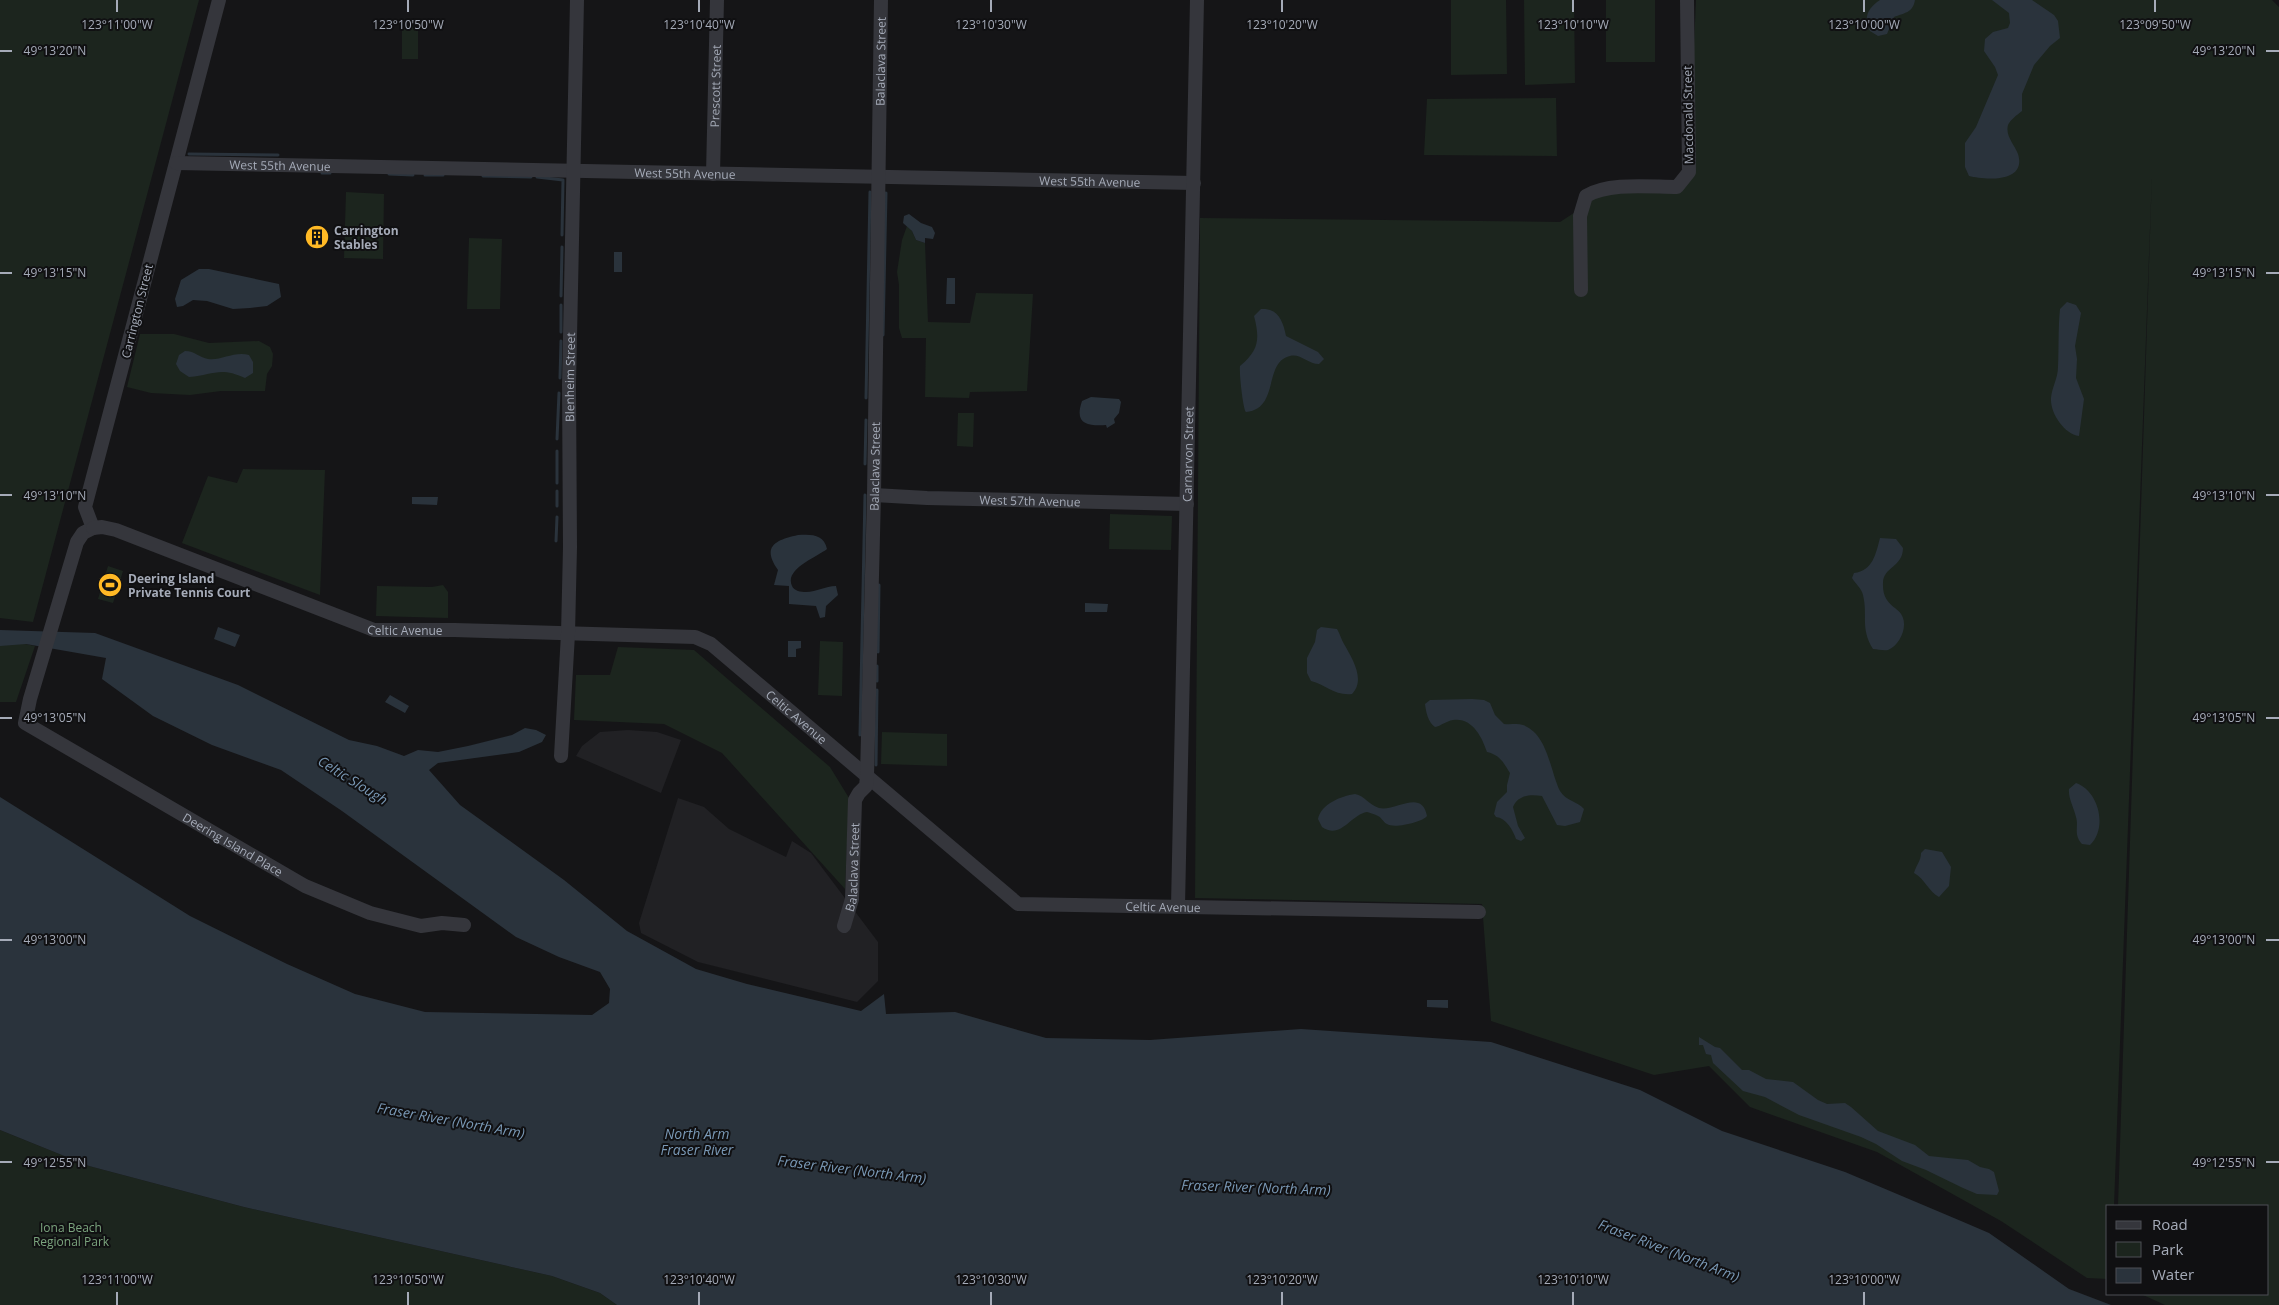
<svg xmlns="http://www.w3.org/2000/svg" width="2279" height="1305" font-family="'Open Sans',sans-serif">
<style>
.built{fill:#212124}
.green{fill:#1c251e}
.water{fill:#2a333c}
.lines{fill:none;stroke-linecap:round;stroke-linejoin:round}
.stream{stroke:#2a333c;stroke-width:3}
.minor{stroke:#35363c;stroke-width:14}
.ticks{fill:none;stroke:#a5abb8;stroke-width:2}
.labels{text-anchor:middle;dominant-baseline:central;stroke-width:4;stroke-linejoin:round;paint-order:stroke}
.street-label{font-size:12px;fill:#a5abb8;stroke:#101012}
.poi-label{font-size:12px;font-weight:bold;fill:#a5abb8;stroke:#101012;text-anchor:start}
.park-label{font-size:12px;fill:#7ba47e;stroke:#101012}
.water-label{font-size:14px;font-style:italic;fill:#7a99b6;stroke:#101012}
.ticks-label{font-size:12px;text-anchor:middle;fill:#a5abb8;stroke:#101012;stroke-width:4;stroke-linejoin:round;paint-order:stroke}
</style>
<rect width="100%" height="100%" fill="#151517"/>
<!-- built -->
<path class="built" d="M628 730 657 732 681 740 661 793 576 756 582 746 600 732Z
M678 798 704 807 729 829 786 857 792 841 811 853 878 942V981L857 1002 698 962 641 933 639 923Z"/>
<!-- green -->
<path class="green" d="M0 0H199L33 622 0 618Z
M1451 0H1506L1507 74 1451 75Z
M1524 0H1574L1575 83 1525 85Z
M1606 0H1655V62H1606Z
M1696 0H2272L2279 7V1305H2165L2141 1294H2268V1206H2118L2152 174 2114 1206H2108V1279L2087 1278 2001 1221 1877 1152 1750 1107 1709 1066 1654 1075 1491 1021 1482 904 1195 898 1200 218 1560 222 1580 209 1586 196 1677 187 1689 157Z
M402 25 418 26V59H402Z
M1556 98 1557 156 1424 155 1427 99Z
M346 192 384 194 383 259 344 258Z
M907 226 912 231 916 240 925 243 928 322 970 323 976 293 1033 294 1027 391 970 392 969 398 925 397 926 338H902L899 328V285L897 272 902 240Z
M469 238 502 239 500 309H467Z
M140 334H174L209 343 259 341 270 347 273 354 272 366 267 374 265 391H221L190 395 151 393 127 387Z
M958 413H974L973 447 957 446Z
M243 469 325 470 320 595 182 543 208 476 237 483Z
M1110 514 1172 516 1171 550 1109 549Z
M108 566 123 571 113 603 98 599Z
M443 585 448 592V618L376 616 377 586 432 587Z
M0 639 35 646 16 702H0Z
M820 641 843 642 842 696 818 695Z
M618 647 694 650 830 767 849 798 845 889 722 753 664 724 574 720 576 675H610Z
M882 732 947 734V766L881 764Z
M0 1130 89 1166 244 1207 552 1276 600 1293 617 1305H0Z"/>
<!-- water -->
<path class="water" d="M1880 0H1915C1913 13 1904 13 1894 17L1887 34 1878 36 1870 31C1863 17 1868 8 1880 0Z
M1992 0H2032L2054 15 2058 21 2060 38 2050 46 2034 65 2022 94V111C2017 115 2010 120 2008 125 2005 136 2015 145 2018 154 2027 183 1985 180 1969 176L1965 167V143L1976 127 1998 75 1995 67 1984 51 1985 39 1993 32 2008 28 2010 23 2009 13Z
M909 214 921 223 932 227 935 233 933 239 925 238V243L916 240 912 231 903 223 904 216Z
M614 252H622V272H614Z
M199 269H209L279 284 281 297 267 306 250 308 233 309 207 301 193 300 183 306 177 307 175 299 181 280Z
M947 278H955V304H946Z
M2067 302 2076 305 2081 313 2075 346 2077 359 2076 378 2084 399 2079 436C2064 434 2050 413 2051 398 2052 387 2058 378 2058 367 2059 348 2058 328 2060 309Z
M1261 309C1278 308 1283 321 1286 336L1318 352 1324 359 1319 364C1308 364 1300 353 1290 356 1263 362 1280 409 1246 412 1243 409 1239 372 1240 366 1259 350 1260 339 1254 316Z
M185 351C195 351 200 358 208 359 221 361 234 351 249 355L253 362V373L245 378C220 366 213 375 189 377L180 371 176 364 179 355Z
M1091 397 1119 399 1121 402 1119 413 1114 419 1115 423 1107 428 1106 425C1087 426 1074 424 1082 401Z
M412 497H438L437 505 412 504Z
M798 535C811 534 824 534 827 549 817 557 784 569 792 586 794 591 801 592 806 592 817 592 825 586 836 586L838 595 826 606 825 617 820 618 816 606 789 604V586L774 585 778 570C761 546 776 540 798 535Z
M1880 538 1896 539 1903 548C1903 567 1883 567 1883 583 1882 607 1900 606 1903 618 1907 629 1899 646 1888 650 1883 651 1878 649 1873 649 1860 628 1868 615 1863 595 1862 589 1855 583 1852 578L1854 573C1873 571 1876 553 1880 538Z
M1085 603 1108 604 1107 612H1085Z
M218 627 240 635 235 647 214 639Z
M1321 627 1337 629C1340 634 1341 639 1344 644 1352 658 1366 680 1352 694 1335 696 1326 685 1311 681L1307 673V658L1315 642 1317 630Z
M0 630 95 633 238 685 349 740 377 746 404 756 418 750 438 752 468 746 512 735 525 728 536 730 546 735 542 742 519 752 438 763 429 770 460 805 564 880 627 931 696 969 747 984 861 1011 884 994 886 1014 955 1012 1046 1038 1150 1040 1301 1029 1491 1042 1640 1090 1722 1131 1845 1172 1961 1221 1989 1233 2069 1289 2111 1305H617L600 1293 552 1276 244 1207 89 1166 0 1130V797L190 916 287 964 355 994 425 1012 592 1015 609 1003 610 989 600 972 559 957 516 937 342 811 281 770 212 745 153 716 102 679 106 658 26 644 0 646Z
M788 641H801V648L796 649V657H788Z
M390 695 409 706 405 713 385 702Z
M1472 699 1484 700 1490 703 1495 715 1504 724C1511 725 1517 723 1523 725 1548 734 1550 771 1560 791 1566 801 1577 801 1584 809L1580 822 1565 826 1557 825 1542 796C1530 794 1518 795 1513 807L1518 826 1525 838 1521 841 1516 839C1513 830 1506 818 1496 817L1494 814 1497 802 1507 792V785L1510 773C1503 762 1500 755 1487 752 1482 737 1472 717 1453 720 1446 721 1441 726 1435 727 1428 722 1426 712 1425 704L1430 700Z
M2076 783C2099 791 2108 828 2090 845L2082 844C2073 834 2079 827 2076 817 2074 808 2068 798 2069 789Z
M1355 794C1365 796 1369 805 1379 808 1395 812 1422 788 1427 816 1423 822 1394 829 1387 824 1383 822 1382 818 1378 816 1375 814 1370 813 1367 812 1350 815 1341 840 1322 827L1318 819C1321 804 1341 796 1355 794Z
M1925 849 1942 852 1951 867 1949 886 1939 897C1929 892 1925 879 1914 873 1916 865 1921 861 1921 853Z
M1427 1000H1448V1008L1427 1007Z
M1699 1037 1715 1047 1720 1048 1742 1070H1749L1766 1079 1793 1082 1818 1100 1827 1104 1845 1103 1851 1107 1878 1131 1915 1145 1929 1156 1968 1160 1980 1167 1989 1169 1994 1172 1999 1191 1997 1195 1977 1194 1963 1188 1926 1170 1902 1161 1876 1144 1861 1137 1799 1115 1765 1097 1743 1091 1713 1063 1711 1055 1706 1054 1703 1045H1699Z"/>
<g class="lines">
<!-- stream -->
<path class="stream" d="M189 154 278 155
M322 173H330
M389 174 413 175
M425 175H443
M483 176 531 177
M537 177 563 180 562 235
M561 296 562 247
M561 332V305
M883 335 886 193
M560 378 561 341
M866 398 870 192
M557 439 559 393
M557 451V483
M865 464 866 420
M557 506V491
M556 541 557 517
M878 652 879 585
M877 681V666
M860 735 865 495
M876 765 877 690"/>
<!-- minor -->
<g class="minor">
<path id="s1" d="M219 0 85 507 93 528 83 533 77 542 30 699 25 723 305 886 370 913 421 926 442 923 464 925"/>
<path id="s2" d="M176 163 1194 183"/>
<path id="s3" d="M713 174 717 0"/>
<path d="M1581 290 1580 216 1586 196C1609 182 1650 187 1677 187L1689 172 1687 0"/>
<path id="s4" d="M874 495 927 498 1187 504"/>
<path id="s5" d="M93 528 102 527 116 530 374 630H454L695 637 711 644 1018 904 1479 912"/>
<path id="s6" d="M561 756 568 634 570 547 569 385 577 0"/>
<path id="s7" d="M1178 906 1197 0"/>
<path id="s8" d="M844 926 852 899 855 800 859 793 866 786 867 776 874 495 881 0"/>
</g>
</g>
<!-- ticks -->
<path class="ticks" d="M117 0V12M408 0V12M699 0V12M991 0V12M1282 0V12M1573 0V12M1864 0V12M2155 0V12M0 51H12M2266 51H2279M0 273H12M2266 273H2279M0 495H12M2266 495H2279M0 718H12M2266 718H2279M0 940H12M2266 940H2279M0 1162H12M2266 1162H2279M117 1292V1305M408 1292V1305M699 1292V1305M991 1292V1305M1282 1292V1305M1573 1292V1305M1864 1292V1305"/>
<!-- icons -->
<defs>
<g id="building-disc" transform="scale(1.25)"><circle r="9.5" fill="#ffb925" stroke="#101012"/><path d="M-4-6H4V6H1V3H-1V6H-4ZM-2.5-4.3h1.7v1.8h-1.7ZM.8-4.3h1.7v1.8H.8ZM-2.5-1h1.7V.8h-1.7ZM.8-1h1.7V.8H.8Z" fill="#111"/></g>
<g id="stadium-disc" transform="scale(1.25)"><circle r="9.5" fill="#ffb925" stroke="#101012"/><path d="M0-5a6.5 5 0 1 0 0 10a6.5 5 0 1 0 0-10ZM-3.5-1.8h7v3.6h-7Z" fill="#111"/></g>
</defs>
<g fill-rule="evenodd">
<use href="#building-disc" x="317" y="237"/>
<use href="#stadium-disc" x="110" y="585"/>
</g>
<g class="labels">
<!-- street labels -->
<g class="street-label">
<text stroke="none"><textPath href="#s8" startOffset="870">Balaclava Street</textPath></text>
<text stroke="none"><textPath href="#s3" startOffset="88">Prescott Street</textPath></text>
<text transform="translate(1688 115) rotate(-91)">Macdonald Street</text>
<text stroke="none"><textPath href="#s2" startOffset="104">West 55th Avenue</textPath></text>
<text stroke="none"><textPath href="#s2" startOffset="509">West 55th Avenue</textPath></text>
<text stroke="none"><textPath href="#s2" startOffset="914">West 55th Avenue</textPath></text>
<text transform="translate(137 311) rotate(-76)">Carrington Street</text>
<text stroke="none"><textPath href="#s6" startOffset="379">Blenheim Street</textPath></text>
<text stroke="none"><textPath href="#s7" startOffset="452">Carnarvon Street</textPath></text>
<text stroke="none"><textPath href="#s8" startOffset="465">Balaclava Street</textPath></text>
<text stroke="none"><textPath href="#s4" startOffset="156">West 57th Avenue</textPath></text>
<text stroke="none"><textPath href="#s5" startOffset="331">Celtic Avenue</textPath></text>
<text stroke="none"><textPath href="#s5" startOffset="751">Celtic Avenue</textPath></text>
<text stroke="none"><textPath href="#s1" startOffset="998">Deering Island Place</textPath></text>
<text stroke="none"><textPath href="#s8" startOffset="60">Balaclava Street</textPath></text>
<text stroke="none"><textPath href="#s5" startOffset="1186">Celtic Avenue</textPath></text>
</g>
<!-- poi labels -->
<g class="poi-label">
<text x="334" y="230">Carrington<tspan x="334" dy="14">Stables</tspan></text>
<text x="128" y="578">Deering Island<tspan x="128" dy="14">Private Tennis Court</tspan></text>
</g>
<!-- park labels -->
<g class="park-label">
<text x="71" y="1227">Iona Beach<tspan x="71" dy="14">Regional Park</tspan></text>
</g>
<!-- water labels -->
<g class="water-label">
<text transform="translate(353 780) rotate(32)">Celtic Slough</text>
<text transform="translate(451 1120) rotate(10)">Fraser River (North Arm)</text>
<text x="697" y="1133">North Arm<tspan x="697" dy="16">Fraser River</tspan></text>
<text transform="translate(852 1169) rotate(7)">Fraser River (North Arm)</text>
<text transform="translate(1256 1187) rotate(2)">Fraser River (North Arm)</text>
<text transform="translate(1669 1250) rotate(21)">Fraser River (North Arm)</text>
</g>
</g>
<g class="ticks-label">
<text x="117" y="29">123°11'00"W</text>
<text x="408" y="29">123°10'50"W</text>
<text x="699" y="29">123°10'40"W</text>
<text x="991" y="29">123°10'30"W</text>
<text x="1282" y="29">123°10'20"W</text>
<text x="1573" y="29">123°10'10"W</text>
<text x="1864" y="29">123°10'00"W</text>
<text x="2155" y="29">123°09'50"W</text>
<text x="55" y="55">49°13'20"N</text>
<text x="2224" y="55">49°13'20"N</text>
<text x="55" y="277">49°13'15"N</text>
<text x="2224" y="277">49°13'15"N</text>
<text x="55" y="500">49°13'10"N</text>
<text x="2224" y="500">49°13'10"N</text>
<text x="55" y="722">49°13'05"N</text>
<text x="2224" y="722">49°13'05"N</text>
<text x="55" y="944">49°13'00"N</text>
<text x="2224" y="944">49°13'00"N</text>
<text x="55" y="1167">49°12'55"N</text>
<text x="2224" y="1167">49°12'55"N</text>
<text x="117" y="1284">123°11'00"W</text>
<text x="408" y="1284">123°10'50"W</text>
<text x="699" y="1284">123°10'40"W</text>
<text x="991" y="1284">123°10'30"W</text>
<text x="1282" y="1284">123°10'20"W</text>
<text x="1573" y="1284">123°10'10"W</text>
<text x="1864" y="1284">123°10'00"W</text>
</g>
<!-- legend -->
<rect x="2106" y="1205" width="162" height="90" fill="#101012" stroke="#4c4e54"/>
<rect x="2116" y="1221" width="25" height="8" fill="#35363c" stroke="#4c4e54"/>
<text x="2152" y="1230" font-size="15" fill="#a5abb8">Road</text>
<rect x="2116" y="1242" width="25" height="15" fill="#1c251e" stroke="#4c4e54"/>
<text x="2152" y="1255" font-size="15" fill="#a5abb8">Park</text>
<rect x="2116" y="1268" width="25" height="15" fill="#2a333c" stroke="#4c4e54"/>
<text x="2152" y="1280" font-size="15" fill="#a5abb8">Water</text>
</svg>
